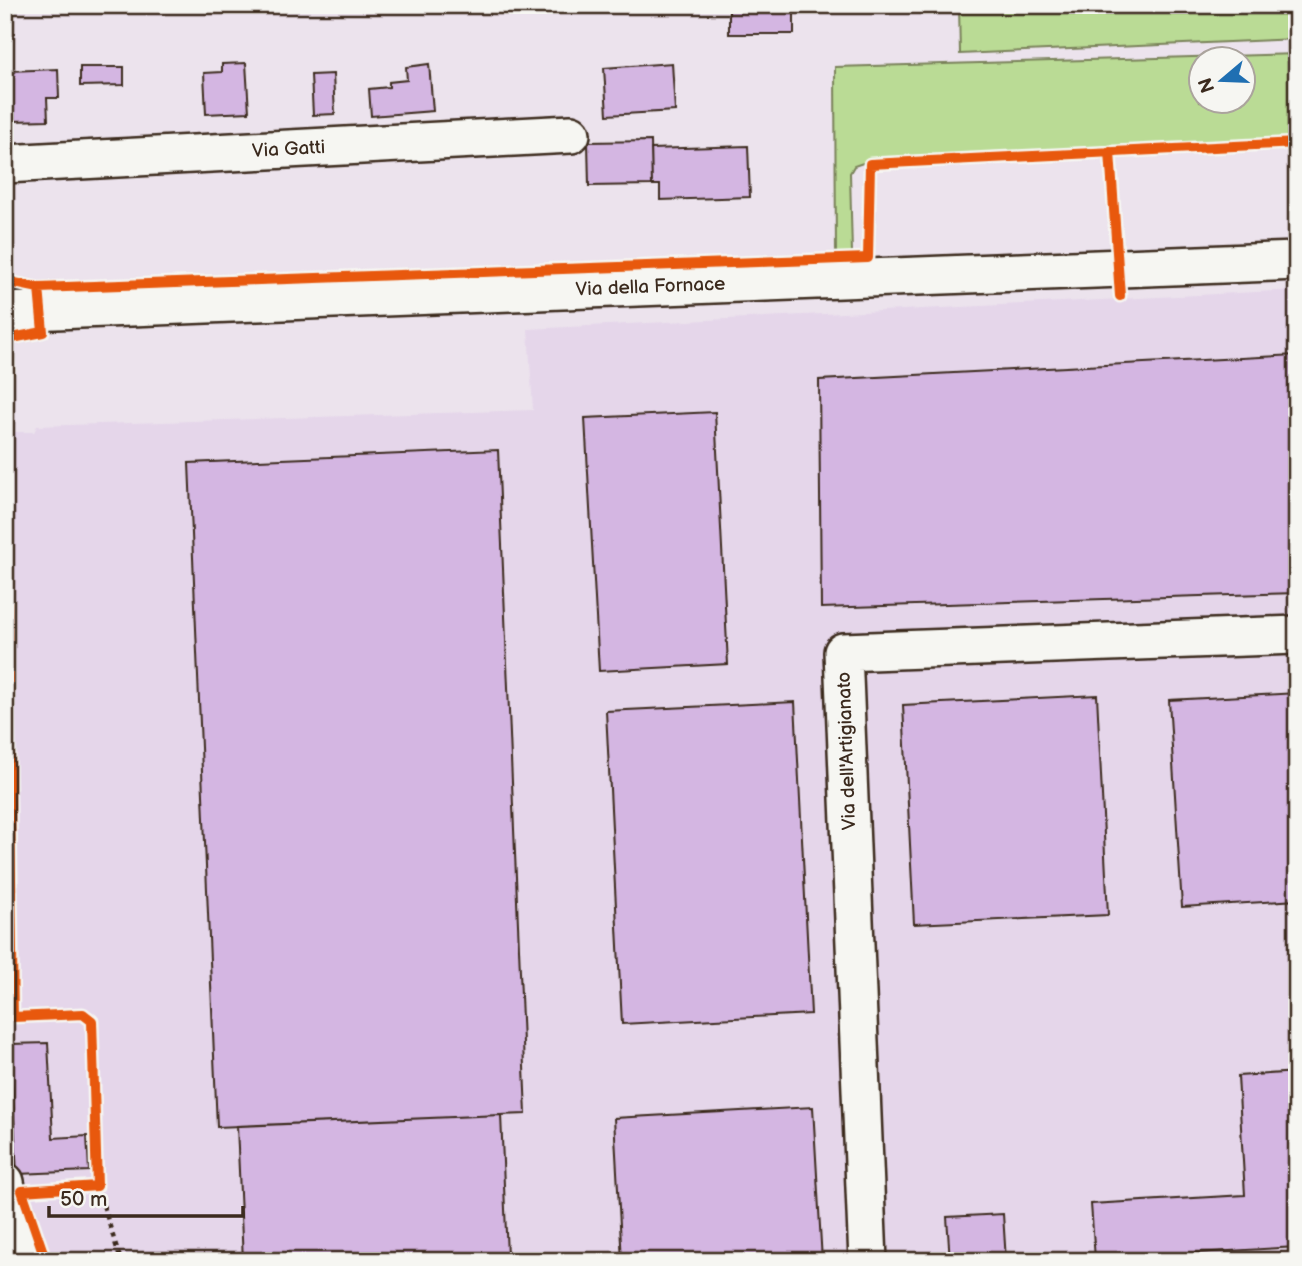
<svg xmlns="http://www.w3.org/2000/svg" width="1302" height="1266" font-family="'Balsamiq Sans',sans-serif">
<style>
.built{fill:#e5d6ea}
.green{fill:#badb95;stroke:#7a825a;stroke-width:2;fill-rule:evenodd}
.building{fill:#d4b6e2;stroke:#3b2a1e;stroke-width:2}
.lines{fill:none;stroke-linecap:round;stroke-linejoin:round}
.minor-casing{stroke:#3b2a1e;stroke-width:42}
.path{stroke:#3b2a1e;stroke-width:4.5;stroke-dasharray:5 5;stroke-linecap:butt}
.minor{stroke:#f6f6f2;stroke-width:37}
.cycleway-casing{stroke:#f6f6f2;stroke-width:15}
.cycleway{stroke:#e8590c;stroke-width:10}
.labels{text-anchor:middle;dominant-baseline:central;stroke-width:6;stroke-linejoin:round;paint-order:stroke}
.street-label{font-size:19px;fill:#3b2a1e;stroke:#f6f6f2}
</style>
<rect width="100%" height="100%" fill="#ece3ed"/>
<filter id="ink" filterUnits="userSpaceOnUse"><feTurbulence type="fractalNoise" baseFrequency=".0143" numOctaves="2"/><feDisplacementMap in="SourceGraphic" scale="14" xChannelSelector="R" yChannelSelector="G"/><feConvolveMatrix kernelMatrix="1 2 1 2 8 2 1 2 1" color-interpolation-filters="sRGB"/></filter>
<g filter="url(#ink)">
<!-- built -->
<path class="built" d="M1297 290V1261H36L5 1165V511L10 499 9 432H34L37 426 533 410 528 329Z"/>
<!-- green -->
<path class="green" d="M959 5H1297V39L960 54Z
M1297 54V141L863 163 854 166 850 173 852 253 836 256 835 67ZM1200 60H1242V102H1200Z"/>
<!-- building -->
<path class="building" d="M729 5H794V34H729Z
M246 63 249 112 206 114 204 73 222 72V64Z
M672 63 675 111 607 115 604 68Z
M429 64 433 111 371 116 369 89 389 87V82L407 80 406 67Z
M80 67H124V85L80 86Z
M58 69 59 98H47L48 120 12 121 10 71Z
M333 74 335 114 313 115 311 75Z
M651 141 652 185 589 186 588 142Z
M748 146 750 197 660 200V185H652L651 149Z
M1297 355V593L821 608 819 380Z
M715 412 728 664 599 671 585 418Z
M498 450 526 1114 217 1127 189 463Z
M1297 693V900L1182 907 1169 700Z
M1097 695 1108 915 914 924 903 705Z
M795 702 811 1014 622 1024 606 711Z
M48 1043 53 1138 87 1136 89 1171 17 1174 10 1044Z
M1297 1072V1247L1095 1259 1091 1204 1245 1195 1238 1076Z
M813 1107 822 1261H622L614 1118Z
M501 1115 507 1256 396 1261H243L237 1126Z
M1003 1214 1006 1261H950L947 1217Z"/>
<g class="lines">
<!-- minor casing -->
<g class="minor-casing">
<g id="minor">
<path id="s1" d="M5 164 571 134"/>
<path id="s2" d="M5 312 1297 261"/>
<path d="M5 1182 9 1204 26 1261"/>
<path d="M868 1261 843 652 1297 635"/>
</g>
</g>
<!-- path -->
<path class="path" d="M97 1186 121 1261"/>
<!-- minor -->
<use href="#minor" class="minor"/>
<!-- cycleway casing -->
<g class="cycleway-casing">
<path id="cycleway" d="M1110 152 1120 296
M5 281 39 288 868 258 870 164 1297 143
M5 386 9 369 7 339 43 332 39 288
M5 465 13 1017 83 1014 92 1021 97 1186 22 1191 46 1261"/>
</g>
<!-- cycleway -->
<use href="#cycleway" class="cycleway"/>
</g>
</g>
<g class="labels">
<!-- street labels -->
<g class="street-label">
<text stroke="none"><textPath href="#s1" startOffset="284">Via Gatti</textPath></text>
<text stroke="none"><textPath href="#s2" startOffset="646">Via della Fornace</textPath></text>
<text transform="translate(847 751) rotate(-92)">Via dell'Artigianato</text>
</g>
</g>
<!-- margin -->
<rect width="1302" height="1266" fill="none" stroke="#f6f6f2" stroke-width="28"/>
<rect x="14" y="14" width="1274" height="1238" fill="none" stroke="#3b2a1e" stroke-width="2.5" filter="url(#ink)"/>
<!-- north arrow -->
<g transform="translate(1222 80) rotate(251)"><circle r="33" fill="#f6f6f2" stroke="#aba49d" stroke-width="2"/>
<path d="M0-5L12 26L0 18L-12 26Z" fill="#1f6fb2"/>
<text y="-10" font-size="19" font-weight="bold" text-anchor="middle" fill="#3b2a1e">N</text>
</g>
<!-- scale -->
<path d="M49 1206v10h194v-10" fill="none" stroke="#3b2a1e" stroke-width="3.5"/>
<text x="60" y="1206" font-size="21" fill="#3b2a1e" stroke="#f6f6f2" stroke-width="5" paint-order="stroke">50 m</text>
</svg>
